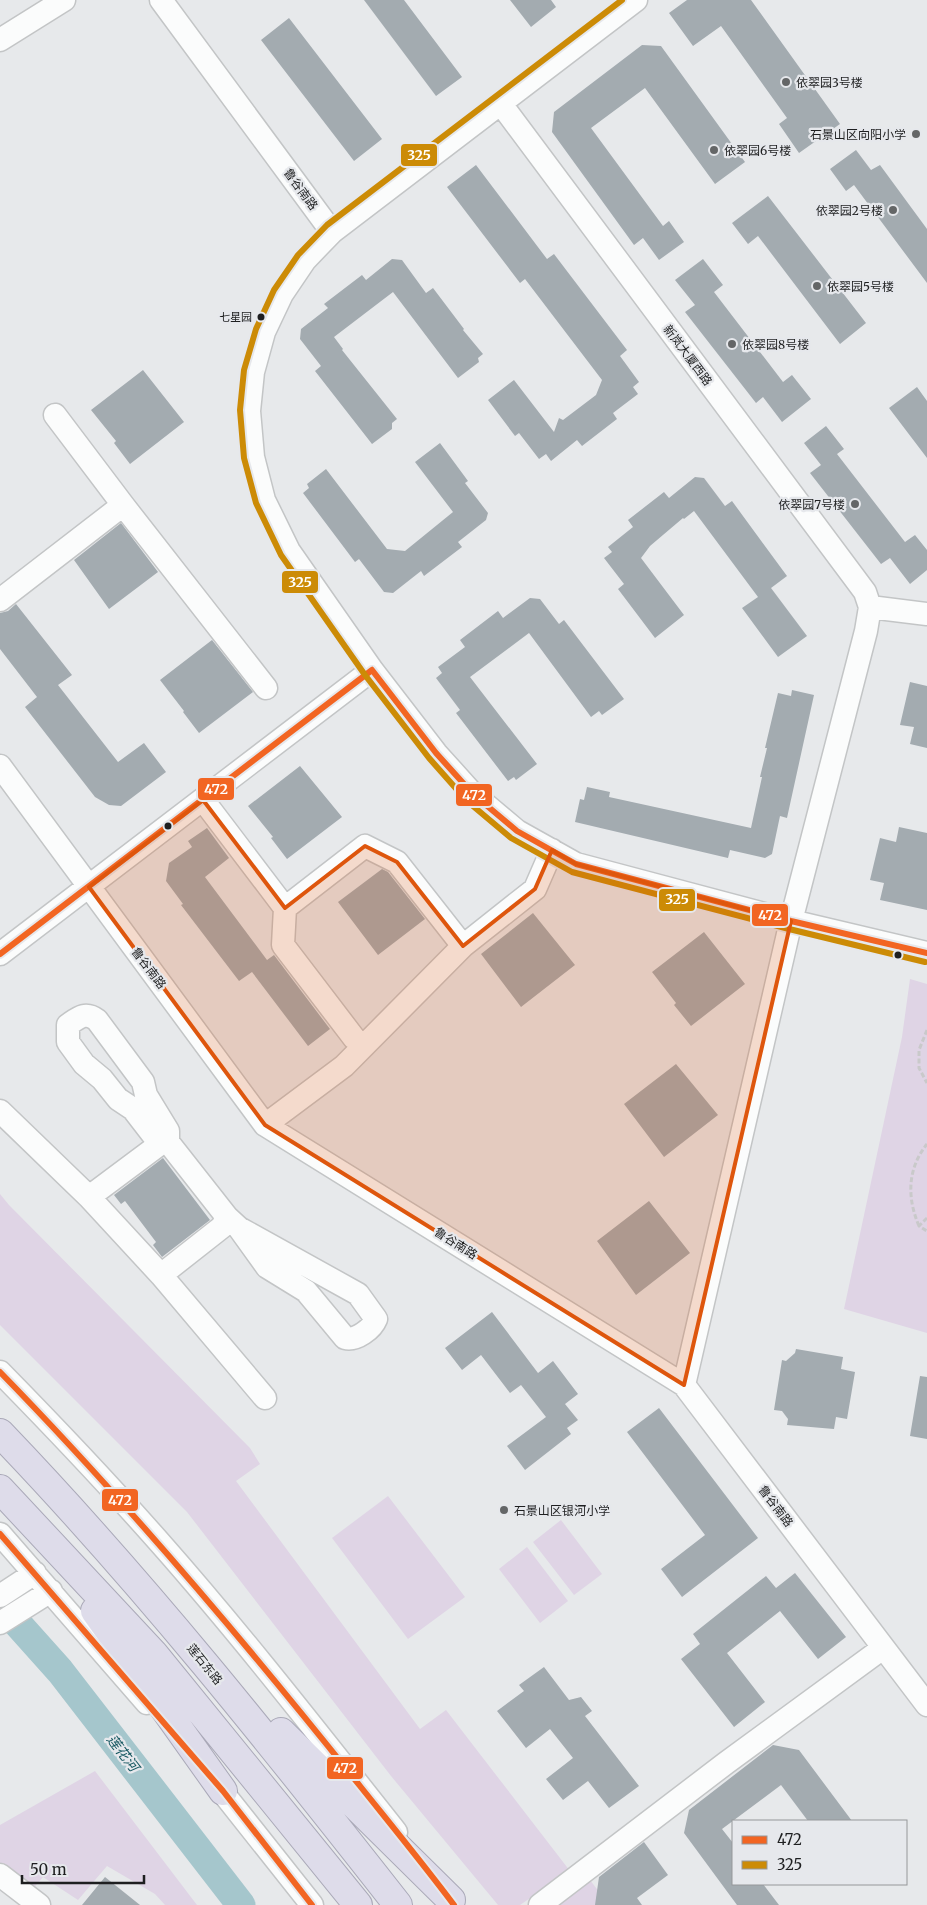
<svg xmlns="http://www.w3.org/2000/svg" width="927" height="1905" font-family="Merriweather,'Noto Sans SC',serif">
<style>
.green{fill:#dfd4e5}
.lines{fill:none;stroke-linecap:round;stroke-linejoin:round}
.river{stroke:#a5c6cc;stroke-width:29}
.building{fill:#a3abb0}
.minor-casing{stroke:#c3c5c6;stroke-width:25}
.highway-casing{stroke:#aaa9b8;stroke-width:30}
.path{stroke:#c9c9ca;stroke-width:3;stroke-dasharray:5 2.5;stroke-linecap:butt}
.minor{stroke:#fbfcfc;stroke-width:22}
.highway{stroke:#dedcea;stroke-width:28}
.bus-1-casing{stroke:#e6e8ec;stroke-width:10}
.bus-2-casing{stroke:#e6e8ec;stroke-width:10}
.bus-1{stroke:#f26522;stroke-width:6}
.bus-2{stroke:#cc8b06;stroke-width:6}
.marked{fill:#de560d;fill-opacity:0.2;stroke:#de560d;stroke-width:4;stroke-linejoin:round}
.poi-dot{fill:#646667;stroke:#e6e8ec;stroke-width:2}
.bus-dot{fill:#1e1f20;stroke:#e6e8ec;stroke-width:2}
.labels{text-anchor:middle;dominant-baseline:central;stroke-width:4.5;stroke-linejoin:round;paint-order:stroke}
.bus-label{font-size:11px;fill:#1e1f20;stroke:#e6e8ec;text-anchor:end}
.poi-label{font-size:12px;fill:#1e1f20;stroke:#e6e8ec;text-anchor:start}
.street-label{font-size:12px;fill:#1e1f20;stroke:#e6e8ec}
.water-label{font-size:14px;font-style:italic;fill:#11545d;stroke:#e6e8ec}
.line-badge{stroke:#e6e8ec;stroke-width:2}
.badge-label{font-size:14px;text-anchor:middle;font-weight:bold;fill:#fff}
</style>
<rect width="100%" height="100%" fill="#e7e9eb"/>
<!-- green -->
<path class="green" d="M910 979 927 984V1333L844 1309 902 1037Z
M0 1194 9 1205 250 1448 260 1464 236 1481 420 1729 446 1710 570 1871 520 1905H498L391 1776 187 1512 0 1325Z
M388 1496 465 1597 408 1639 332 1538Z
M561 1520 602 1574 574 1595 533 1542Z
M527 1547 568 1601 540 1623 499 1569Z
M95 1771 197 1905H165L155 1894 107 1866 78 1900 43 1877 31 1891 0 1868V1825Z
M590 1880 609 1905H558Z"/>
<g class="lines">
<!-- river -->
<path class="river" d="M0 1604 60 1671 241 1905"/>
</g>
<!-- building -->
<path class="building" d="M364 0H404L462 77 436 96Z
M510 0H551L556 7 531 27Z
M687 0H751L840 124 799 153 779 124 787 118 721 26 693 46 669 13Z
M289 18 382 139 354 161 261 40Z
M642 45 661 46 745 162 715 184 645 88 591 128 663 226 669 221 684 242 659 260 643 238 634 245 552 132 554 112Z
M856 150 871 170 880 165 927 229V283L854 185 846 191 830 169Z
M476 165 547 259 554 254 627 350 620 356 639 382 633 387 638 394 613 413 617 419 582 446 577 440 551 461 546 454 539 459 519 433 515 436 488 400 514 380 554 432 559 418 563 420 596 395 602 380 525 279 520 283 447 187Z
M768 196 866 323 840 344 758 236 748 244 732 223Z
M392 259 402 260 426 293 433 288 464 329 463 330 483 354 478 358 479 362 458 378 393 292 334 337 343 349 342 350 397 419 392 423V429L372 444 315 371 321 366 300 339 301 329 328 308 324 304 362 275 366 280Z
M703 259 723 285 714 292 783 382 792 375 811 399 782 422 763 397 756 403 685 312 695 305 675 280Z
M143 370 184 422 130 464 114 443 116 441 91 410Z
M917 387 927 401V458L889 408Z
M826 426 844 449 837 454 905 542 915 535 927 550V570L910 584 890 558 881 564 810 473 821 465 804 443Z
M440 443 468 481 465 483 488 513 486 520 458 542 462 547 424 576 421 571 393 593 384 592 359 559 355 562 303 493 309 488 307 484 326 469 387 549 405 551 453 512 415 462Z
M695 477 704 478 725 506 732 501 787 576 771 588 807 636 778 657 742 608 758 597 694 511 684 519 683 518 650 546 641 558 684 615 655 638 618 589 624 584 604 558 612 552 608 547 633 527 628 520 664 492 669 498Z
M121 523 158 572 109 609 74 560Z
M530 598 540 599 559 624 564 620 624 699 602 715 599 711 591 717 529 633 470 677 537 764 516 780 514 777 508 781 456 713 460 710 436 678 442 673 438 667 465 647 460 640 498 611 503 618Z
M16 604 72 675 58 685 118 762 144 743 166 772 121 806 109 805 95 797 25 707 37 697 0 649V613L8 611Z
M212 640 253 692 199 733 183 712 184 711 160 680Z
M910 682 927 686V748L910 744 914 727 900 725Z
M792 690 814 695 787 818 780 816 772 854 765 858 730 850 728 858 575 822 580 799 584 800 587 787 610 792 609 797 751 828 762 777H760L767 748H765L778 693 791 696Z
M300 766 342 817 287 859 271 838 273 837 248 806Z
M899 827 927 833V910L880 900 884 883 870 880 880 838 896 842Z
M207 828 229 858 205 877 267 960 274 955 330 1029 308 1046 252 972 239 981 181 905 183 904 166 881 169 863 192 847 188 841Z
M382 869 388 872 425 919 378 955 338 902Z
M533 913 575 965 521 1007 481 954Z
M704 932 745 984 691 1026 674 1005 676 1003 652 972Z
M676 1064 718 1115 664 1157 624 1104Z
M163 1158 210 1220 162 1257 153 1245 156 1242 125 1201 121 1204 114 1195Z
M649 1201 690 1253 636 1295 597 1241Z
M492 1312 538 1373 553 1361 578 1394 565 1404 578 1420 567 1428 571 1434 525 1470 507 1446 546 1417 521 1385 510 1393 481 1355 462 1370 445 1348Z
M796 1349 843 1357 841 1369 855 1372 847 1419 836 1417 834 1429 787 1425 788 1419 782 1411 774 1410 782 1360 786 1361 795 1353Z
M920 1376 927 1377V1439L910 1436Z
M659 1408 758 1538 682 1597 661 1569 705 1535 627 1432Z
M795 1573 846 1637 818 1659 780 1611 727 1653 765 1702 734 1727 681 1659 700 1644 693 1634 766 1576 776 1588Z
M544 1667 569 1700 581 1697 592 1711 585 1716 639 1786 609 1808 588 1781 563 1800 546 1779 573 1758 550 1729 526 1748 497 1711 524 1691 519 1685Z
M773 1745 799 1750 852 1821H808L781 1785 722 1829 733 1843V1884H763L779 1905H737L684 1833 689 1810Z
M644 1842 668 1875 637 1898 642 1905H595L599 1877Z
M105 1877 140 1905H82Z"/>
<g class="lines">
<!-- minor casing -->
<g class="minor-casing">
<path id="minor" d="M161 0 332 232
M636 0 332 232 305 260 282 294 264 332 253 372 249 411 253 457 264 500 289 551 372 670 436 753 473 794 517 831 576 864 791 921 927 953
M0 40 64 0
M501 104 865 592 870 607
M55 415 123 505 266 688
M0 600 123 505
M870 607 927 614
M0 766 265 1125 684 1385 927 1705
M203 800 285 908 283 945 354 1038 364 1046
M285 908 365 846 397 862 463 946
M0 954 372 670
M0 1111 89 1197 161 1275 265 1398
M265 1125 344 1066 463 946 535 889 552 850
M160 1144 133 1109 118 1099 102 1079 84 1064 68 1042V1025C78 1018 85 1011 97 1020L143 1082 146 1095 168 1131V1142
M89 1197 160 1144 168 1142 227 1217 222 1227 161 1275
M227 1217 239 1228 358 1294 376 1319C372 1329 356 1341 345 1338L306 1291 267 1267 239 1228
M0 1372C55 1428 109 1485 161 1544 243 1637 319 1735 396 1832
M684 1385 791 921 866 631 870 607
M0 1534 147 1703
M0 1596 35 1573
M0 1623 51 1591
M212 1779 312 1905
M0 1875 39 1905
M540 1905 726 1763 883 1648"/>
</g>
<!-- highway casing -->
<g class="highway-casing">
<path id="highway" d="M0 1433C143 1582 271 1743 398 1905
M0 1489 154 1654 358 1905
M95 1611 223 1791
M281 1732 451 1900"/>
</g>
<!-- path -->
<path class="path" d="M927 1030 919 1050V1068L927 1083
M927 1218 919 1226 927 1231
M919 1226C907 1198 907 1169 927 1144"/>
<!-- minor -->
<use href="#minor" class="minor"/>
<!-- highway -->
<use href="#highway" class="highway"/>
<!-- bus-1 casing -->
<g class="bus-1-casing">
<path id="bus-1" d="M372 670 436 753 473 794 517 831 576 864 791 921 927 953
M0 954 372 670
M0 1372C128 1503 246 1643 360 1786 392 1826 424 1865 454 1905
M0 1534 223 1791 312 1905"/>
</g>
<!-- bus-2 casing -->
<g class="bus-2-casing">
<path id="bus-2" d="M622 0 327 225 298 255 274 290 256 329 244 370 240 410 244 458 256 503 281 555 365 675 429 758 467 801 511 838 572 872 789 929 925 962"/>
</g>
<!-- bus-1 -->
<use href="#bus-1" class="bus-1"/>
<!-- bus-2 -->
<use href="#bus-2" class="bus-2"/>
</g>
<!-- marked area -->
<path class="marked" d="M203 800 285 908 365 846 397 862 463 946 535 889 552 850 576 864 791 921 684 1385 265 1125 89 887Z"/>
<!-- markers -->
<g class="poi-dot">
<circle cx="786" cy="82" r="5"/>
<circle cx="916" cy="134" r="5"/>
<circle cx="714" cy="150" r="5"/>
<circle cx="893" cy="210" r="5"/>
<circle cx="817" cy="286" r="5"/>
<circle cx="732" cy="344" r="5"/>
<circle cx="855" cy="504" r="5"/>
<circle cx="504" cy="1510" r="5"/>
</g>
<g class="bus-dot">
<circle cx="261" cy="317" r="4.5"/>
<circle cx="168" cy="826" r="4.5"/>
<circle cx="898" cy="955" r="4.5"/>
</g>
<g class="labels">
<!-- bus labels -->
<g class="bus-label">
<text x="252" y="317">七星园</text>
</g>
<!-- poi labels -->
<g class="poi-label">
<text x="796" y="82">依翠园3号楼</text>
<text x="906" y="134" text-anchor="end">石景山区向阳小学</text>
<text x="724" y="150">依翠园6号楼</text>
<text x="883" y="210" text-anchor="end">依翠园2号楼</text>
<text x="827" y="286">依翠园5号楼</text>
<text x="742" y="344">依翠园8号楼</text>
<text x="845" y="504" text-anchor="end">依翠园7号楼</text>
<text x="514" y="1510">石景山区银河小学</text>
</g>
<!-- street labels -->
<g class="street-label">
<text transform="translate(301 189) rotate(54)">鲁谷南路</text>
<text transform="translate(688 355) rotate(53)">新岚大厦西路</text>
<text transform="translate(149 968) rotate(53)">鲁谷南路</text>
<text transform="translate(456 1243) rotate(32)">鲁谷南路</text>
<text transform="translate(776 1506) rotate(53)">鲁谷南路</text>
<text transform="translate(205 1664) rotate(51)">莲石东路</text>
</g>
<!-- water labels -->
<g class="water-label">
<text transform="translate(123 1753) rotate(52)">莲花河</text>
</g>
</g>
<g class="line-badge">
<rect x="400" y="143" width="38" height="24" rx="5" fill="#cc8b06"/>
<rect x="281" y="570" width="38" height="24" rx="5" fill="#cc8b06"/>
<rect x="197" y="777" width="38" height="24" rx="5" fill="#f26522"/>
<rect x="455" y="783" width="38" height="24" rx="5" fill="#f26522"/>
<rect x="658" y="888" width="38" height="24" rx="5" fill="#cc8b06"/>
<rect x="751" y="903" width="38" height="24" rx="5" fill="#f26522"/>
<rect x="101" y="1488" width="38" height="24" rx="5" fill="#f26522"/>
<rect x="326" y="1756" width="38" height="24" rx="5" fill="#f26522"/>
</g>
<g class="badge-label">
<text x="419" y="160">325</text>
<text x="300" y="587">325</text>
<text x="216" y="794">472</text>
<text x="474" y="800">472</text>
<text x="677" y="904">325</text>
<text x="770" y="920">472</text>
<text x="120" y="1505">472</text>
<text x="345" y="1773">472</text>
</g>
<!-- legend -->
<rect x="732" y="1820" width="175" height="65" fill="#e6e8ec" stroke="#96989a"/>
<rect x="742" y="1836" width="25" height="8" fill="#f26522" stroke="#96989a"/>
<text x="777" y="1845" font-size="15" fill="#1e1f20">472</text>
<rect x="742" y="1861" width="25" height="8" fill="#cc8b06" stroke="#96989a"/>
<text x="777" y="1870" font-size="15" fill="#1e1f20">325</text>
<!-- scale -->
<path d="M22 1875v8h122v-8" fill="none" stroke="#1e1f20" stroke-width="2.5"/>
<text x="30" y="1875" font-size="15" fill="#1e1f20" stroke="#e6e8ec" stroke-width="4" paint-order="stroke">50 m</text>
</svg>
